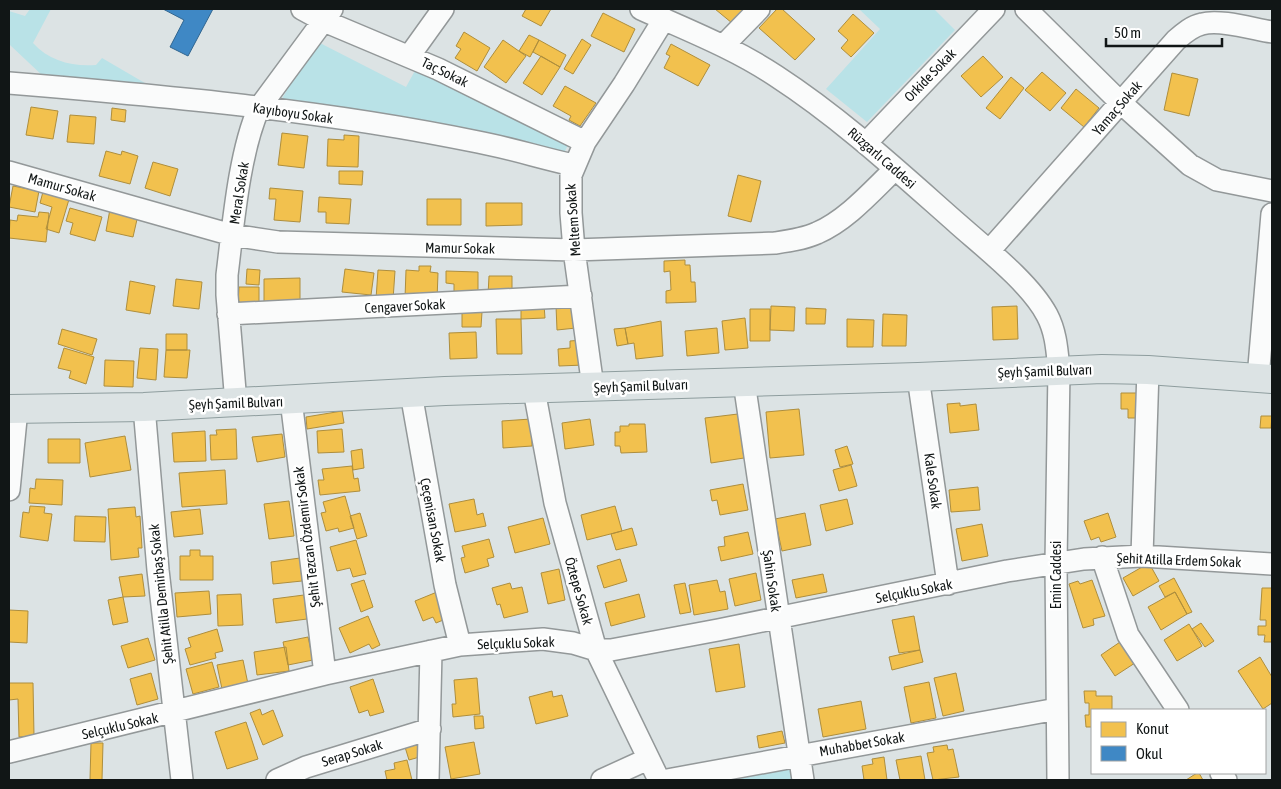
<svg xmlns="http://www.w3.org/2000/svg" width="1281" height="789" font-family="'Asap Condensed',sans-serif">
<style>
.green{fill:#b9e2e7}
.homes{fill:#f2c14e;stroke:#ae8e3d}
.schools{fill:#3f88c5;stroke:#316690}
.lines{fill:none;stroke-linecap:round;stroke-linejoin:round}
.minor-casing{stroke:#939899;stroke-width:24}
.major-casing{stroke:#8e9d9e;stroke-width:30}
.minor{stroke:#fafbfb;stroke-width:21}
.major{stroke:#dce3e4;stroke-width:28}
.labels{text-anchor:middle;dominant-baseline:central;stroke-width:5;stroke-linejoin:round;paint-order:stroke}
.street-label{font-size:14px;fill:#111616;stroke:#fff}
</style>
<rect width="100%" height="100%" fill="#dce3e4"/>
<!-- green -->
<path class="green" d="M30 9H51L33 43C49 61 73 67 96 65L102 58 150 86 44 77 10 45 9 11 25 16Z
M859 9H934L955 30 867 122 826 89 880 29Z
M316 41 406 87 417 67 571 139 564 153 280 102Z
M791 763 794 780H698Z"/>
<!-- homes -->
<path class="homes" d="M526 9H551L541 26 522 16Z
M715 9H745L732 23Z
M777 9H782L815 39 795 60 759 28Z
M603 13 635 29 624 52 591 36Z
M853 14 874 33 851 57 841 48 848 40 838 31Z
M464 32 490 48 477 71 455 58 461 49 456 46Z
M529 35 539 40 530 57 519 51Z
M582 39 591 45 573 74 564 69Z
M503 40 526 56 506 83 484 67Z
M539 40 566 55 560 67 533 52Z
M671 44 710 65 698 86 664 68 670 56 666 54Z
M541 56 560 67 542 95 523 83Z
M983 56 1003 77 981 97 961 76Z
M1042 72 1066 93 1050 111 1025 90Z
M1172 73 1198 79 1189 116 1164 110Z
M1011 77 1024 88 1000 119 986 108Z
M565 86 596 103 580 126 569 120 571 116 553 106Z
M1076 89 1099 108 1084 127 1061 108Z
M31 107 58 111 53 139 26 135Z
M112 108 126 110 125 122 111 120Z
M70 115 96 117 94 144 67 142Z
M282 133 308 136 304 168 278 165Z
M344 135 359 136 358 167 327 166 328 139 344 140Z
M106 151 121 155 122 151 138 156 130 184 99 176Z
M153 162 178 169 170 196 145 188Z
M339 171H363L362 185 339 184Z
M738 175 761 181 751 222 728 216Z
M13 186 39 191 35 212 9 207Z
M44 188 70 196 59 233 46 229 52 207 40 203Z
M270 188 303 191 300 222 274 220 276 199H269Z
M319 197 351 199 349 224 326 223V212H318Z
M427 199H461V225H427Z
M486 203H522V225L486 226Z
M70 208 102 217 95 241 70 234 73 223 66 221Z
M110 209 138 215 133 237 106 231Z
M39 212 49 213 46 242 9 238 10 220 17 221 18 215 38 217Z
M685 260V265H690L691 282H695L696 302 666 303V291L671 290 670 271 664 272V261Z
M419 266H431L430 272 438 273 437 300 405 298 406 270 419 271Z
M247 269 260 270 259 285 246 284Z
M345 269 374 273 371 295 342 292Z
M378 270 395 271 393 300 376 299Z
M446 271 478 272V297L454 296V284L446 283Z
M489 276H512V296L488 295Z
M300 278V303L264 305V279Z
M176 279 202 282 199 309 173 306Z
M130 281 155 286 150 314 126 310Z
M239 287H259V306H238Z
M574 304 576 328 557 330 556 306Z
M544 305 545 318 521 319V306Z
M771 306 795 307 794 331 770 330Z
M1017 306 1018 339 993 340 992 307Z
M806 308 826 309 825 324H806Z
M750 309H770V341H750Z
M462 312H482L481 327H462Z
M883 314 907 315 906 346H882Z
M745 318 748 348 725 350 722 321Z
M496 319H521L522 354H497Z
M847 319 874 320 873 347H847Z
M661 321 663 356 636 359 634 343 628 344 625 328Z
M625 328 628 344 617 346 614 329Z
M717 328 719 353 687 356 685 331Z
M62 329 97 339 92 355 58 344Z
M476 332 477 358 450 359 449 333Z
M166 334H187V350H166Z
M582 340 584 365 559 366 558 349 570 348V341Z
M64 348 94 357 86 384 69 378 71 371 58 368Z
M140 348 158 349 156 380 137 378Z
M166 350H190L187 378 164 377Z
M105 360 134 361 133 387 104 386Z
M1121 393H1138L1139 418H1128V409H1121Z
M960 403V406L976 404 979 430 950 433 947 404Z
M799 409 804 455 770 458 766 412Z
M342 411 344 423 307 429 306 417Z
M738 414 744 458 711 463 705 418Z
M1261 416H1272L1271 428H1260Z
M531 419 532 446 503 448 502 421Z
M590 419 594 445 565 449 562 423Z
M629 424H645L647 452 621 453 620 446H615V432H620V426H629Z
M236 429 237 459 211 460 210 435H217L216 430Z
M342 429 344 452 318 453 317 431Z
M205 431 206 461 174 462 172 433Z
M282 434 285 457 257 462 252 437Z
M125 436 131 470 90 477 85 443Z
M48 439H80V463H48Z
M847 446 853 464 840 467 835 450Z
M362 449 364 468 353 470 351 451Z
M851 465 857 486 839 491 833 470Z
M352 466 354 479 358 478 360 491 320 495 318 480H324L322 469Z
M225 470 227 504 182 507 179 473Z
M36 479 63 480 62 505 29 503 30 488 35 489Z
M743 484 748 510 720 515 717 500 712 501 710 490Z
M978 487 980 510 951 512 949 490Z
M345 496 354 528 339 532 338 528 326 531 321 513 326 512 323 502Z
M474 499 477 515 483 513 486 526 455 532 449 504Z
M847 499 853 524 826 531 820 505Z
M289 501 294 536 269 539 264 504Z
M30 506 45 507 44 513 52 514 48 541 20 537 23 512 29 513Z
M615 506 622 531 587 540 581 515Z
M135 507 136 517 140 516 142 548H138L139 557 111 560 108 509Z
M200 509 203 534 174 537 171 512Z
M360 513 367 536 357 539 350 516Z
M805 513 811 545 782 551 775 519Z
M1108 513 1116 537 1101 542 1099 537 1091 540 1084 521Z
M75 516 106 517 105 542 74 541Z
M543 518 550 544 515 553 508 527Z
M982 524 988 556 962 561 956 529Z
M632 528 637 545 616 550 611 534Z
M748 532 753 554 721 561 718 547 725 546 724 537Z
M489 539 494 557 487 559 489 566 465 573 461 558 465 557 462 546Z
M356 540 366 574 353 577 350 568 337 571 330 547Z
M190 550H200V556H213V580H180V556H190Z
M300 558 302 581 273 584 271 562Z
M620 559 627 581 604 588 597 566Z
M1149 563 1159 581 1133 596 1123 578Z
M559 569 565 600 548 604 541 573Z
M756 573 761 600 735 606 729 579Z
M142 574 145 596 123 597 119 577Z
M823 574 827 592 796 598 792 580Z
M1174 578 1192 612 1187 614 1175 592 1165 597 1159 586Z
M364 580 373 607 361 612 351 584Z
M717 580 720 592 725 591 728 609 694 615 689 585Z
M1092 580 1105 616 1093 619 1094 625 1083 628 1069 584 1078 581 1080 584Z
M510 583 512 589 522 587 528 612 504 618 500 604 497 605 492 588Z
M685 583 691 612 680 614 674 585Z
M1262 588H1272V642H1264L1265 635H1258V626H1266V620H1260Z
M209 591 211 614 177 617 175 593Z
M437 592 448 618 436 623 433 617 423 621 415 601Z
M1175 592 1187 614 1161 630 1148 607Z
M241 594 243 625 218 626 217 595Z
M639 594 645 617 611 626 605 603Z
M304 595 307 619 276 623 273 599Z
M123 597 128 622 113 625 108 600Z
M9 610 28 611 27 643 9 642Z
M368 616 380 645 372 649 369 644 350 653 339 628Z
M914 616 920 650 899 653 892 620Z
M1201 623 1214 641 1205 647 1192 629Z
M1189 624 1202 646 1177 661 1164 640Z
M217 629 223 651 215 653 216 658 190 665 185 649 191 647 188 638Z
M308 637 313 660 288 665 283 642Z
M148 638 155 660 128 668 121 646Z
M1123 640 1138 661 1115 676 1101 655Z
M739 644 745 687 716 692 709 649Z
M286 647 289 671 257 675 254 652Z
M920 650 923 662 892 670 889 657Z
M1260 657 1272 677V703L1263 709 1238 671Z
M243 660 248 684 222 689 217 665Z
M212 662 219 687 193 694 186 669Z
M151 673 158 699 137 705 130 679Z
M956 673 964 711 943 716 934 678Z
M477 678 480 714 453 717 452 704H456L454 680Z
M373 679 384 712 370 716 368 710 359 713 350 687Z
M929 682 936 718 911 723 904 687Z
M9 683H33L34 736 19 737 18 699 9 700Z
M552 691 553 697 562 695 568 716 536 724 529 697Z
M1084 691H1096V696H1112V710H1092V727H1086L1085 715H1089V703H1085Z
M861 701 866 729 823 737 818 709Z
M260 709 262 715 273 710 283 736 263 745 250 713Z
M474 716H483L484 728 475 729Z
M246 722 258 759 227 769 215 732Z
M782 731 785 743 759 748 757 736Z
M474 742 480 774 451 779 445 747Z
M91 743H103L102 780H90Z
M418 743 423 756 409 760 405 747Z
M947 745 948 750 953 749 959 777 933 780 927 753 934 752 933 747Z
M921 756 925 780H900L896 760Z
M884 757 887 780H864L862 766 873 764 872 759Z
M407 760 412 780H387L385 771 395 769 394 763Z
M1199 773 1203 780H1186L1197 773Z"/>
<!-- schools -->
<path class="schools" d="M163 9H213L188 56 170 47 184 20Z"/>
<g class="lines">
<!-- minor casing -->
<g class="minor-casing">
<path id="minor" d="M302 9 324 21 438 69 585 142
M641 9C687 30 734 48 776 76 842 119 899 172 958 224 985 248 1030 283 1047 315 1056 332 1057 350 1059 370L1056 563 1058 780
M1026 9 1121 103 1190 165 1217 180 1272 191
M723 46 759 9
M410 55 443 9
M9 83C165 96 323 110 478 142 510 148 541 158 573 165
M867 142 994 9
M9 172 232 235 278 242 574 250 775 243C789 241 804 239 817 233 847 220 872 191 895 169
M989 251 1176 40C1184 33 1192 26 1202 24 1220 19 1253 29 1272 32
M228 314 581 296
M918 377 948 584
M1258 378 1272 214
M744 382 803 780
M593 387 574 250 571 213V175L585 142 624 84 664 19
M534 390 555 503 596 650 659 780
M411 393 445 585 460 645
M291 400 325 674
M236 403 227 295V275C233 227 239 152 259 108L332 9
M144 407 158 570 182 780
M9 490 17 409
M1142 556 1148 370
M1102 557 1128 635 1178 710
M9 752 325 674 460 645 543 639 573 643 596 650H611L718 630 1007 571 1084 559 1142 556 1272 564
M1221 773 1226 780
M277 780 306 767 430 729
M428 780 431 651
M602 780 648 759
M667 780 1057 709"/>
</g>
<!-- major casing -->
<g class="major-casing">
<path id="major" d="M9 409 144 407 445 391 918 377 1102 369 1148 370 1272 379"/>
</g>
<!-- minor -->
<use href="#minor" class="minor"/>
<!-- major -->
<use href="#major" class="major"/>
</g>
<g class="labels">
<!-- street labels -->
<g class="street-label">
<text transform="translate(445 72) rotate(26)">Taç Sokak</text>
<text transform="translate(930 75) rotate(-46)">Orkide Sokak</text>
<text transform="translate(1117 108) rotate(-49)">Yamaç Sokak</text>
<text transform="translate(293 113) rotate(8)">Kayıboyu Sokak</text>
<text transform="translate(882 158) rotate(41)">Rüzgarlı Caddesi</text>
<text transform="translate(62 187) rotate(16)">Mamur Sokak</text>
<text transform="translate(239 193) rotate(-81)">Meral Sokak</text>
<text transform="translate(573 220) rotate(-94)">Meltem Sokak</text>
<text transform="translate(460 248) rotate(1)">Mamur Sokak</text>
<text transform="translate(405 306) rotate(-3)">Cengaver Sokak</text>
<text transform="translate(1045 371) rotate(-2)">Şeyh Şamil Bulvarı</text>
<text transform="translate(641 386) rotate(-2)">Şeyh Şamil Bulvarı</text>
<text transform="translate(236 403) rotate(-2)">Şeyh Şamil Bulvarı</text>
<text transform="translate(933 481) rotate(82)">Kale Sokak</text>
<text transform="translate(433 520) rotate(79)">Çeçenisan Sokak</text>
<text transform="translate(307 537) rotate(-97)">Şehit Tezcan Özdemir Sokak</text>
<text transform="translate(1179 560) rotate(2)">Şehit Atilla Erdem Sokak</text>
<text transform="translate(1056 575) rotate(-90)">Emin Caddesi</text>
<text transform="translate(772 581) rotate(82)">Şahin Sokak</text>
<text transform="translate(579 591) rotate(74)">Öztepe Sokak</text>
<text transform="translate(914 591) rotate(-11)">Selçuklu Sokak</text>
<text transform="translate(161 594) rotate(-96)">Şehit Atilla Demirbaş Sokak</text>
<text transform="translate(516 643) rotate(-2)">Selçuklu Sokak</text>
<text transform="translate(120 726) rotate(-13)">Selçuklu Sokak</text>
<text transform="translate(862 744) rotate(-10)">Muhabbet Sokak</text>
<text transform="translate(352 753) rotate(-17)">Serap Sokak</text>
</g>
</g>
<!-- border -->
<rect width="1281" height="789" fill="none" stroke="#111616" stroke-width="20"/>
<!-- legend -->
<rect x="1091" y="709" width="175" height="65" fill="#ffffff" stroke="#a0a2a2"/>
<rect x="1101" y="722" width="25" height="15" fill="#f2c14e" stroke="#a0a2a2"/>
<text x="1136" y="734" font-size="15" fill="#111616">Konut</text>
<rect x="1101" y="746" width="25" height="15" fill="#3f88c5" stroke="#a0a2a2"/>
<text x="1136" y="759" font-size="15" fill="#111616">Okul</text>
<!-- scale -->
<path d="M1106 38v8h116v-8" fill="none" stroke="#111616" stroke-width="2.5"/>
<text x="1114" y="38" font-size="15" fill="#111616" stroke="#ffffff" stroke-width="4" paint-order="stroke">50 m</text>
</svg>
